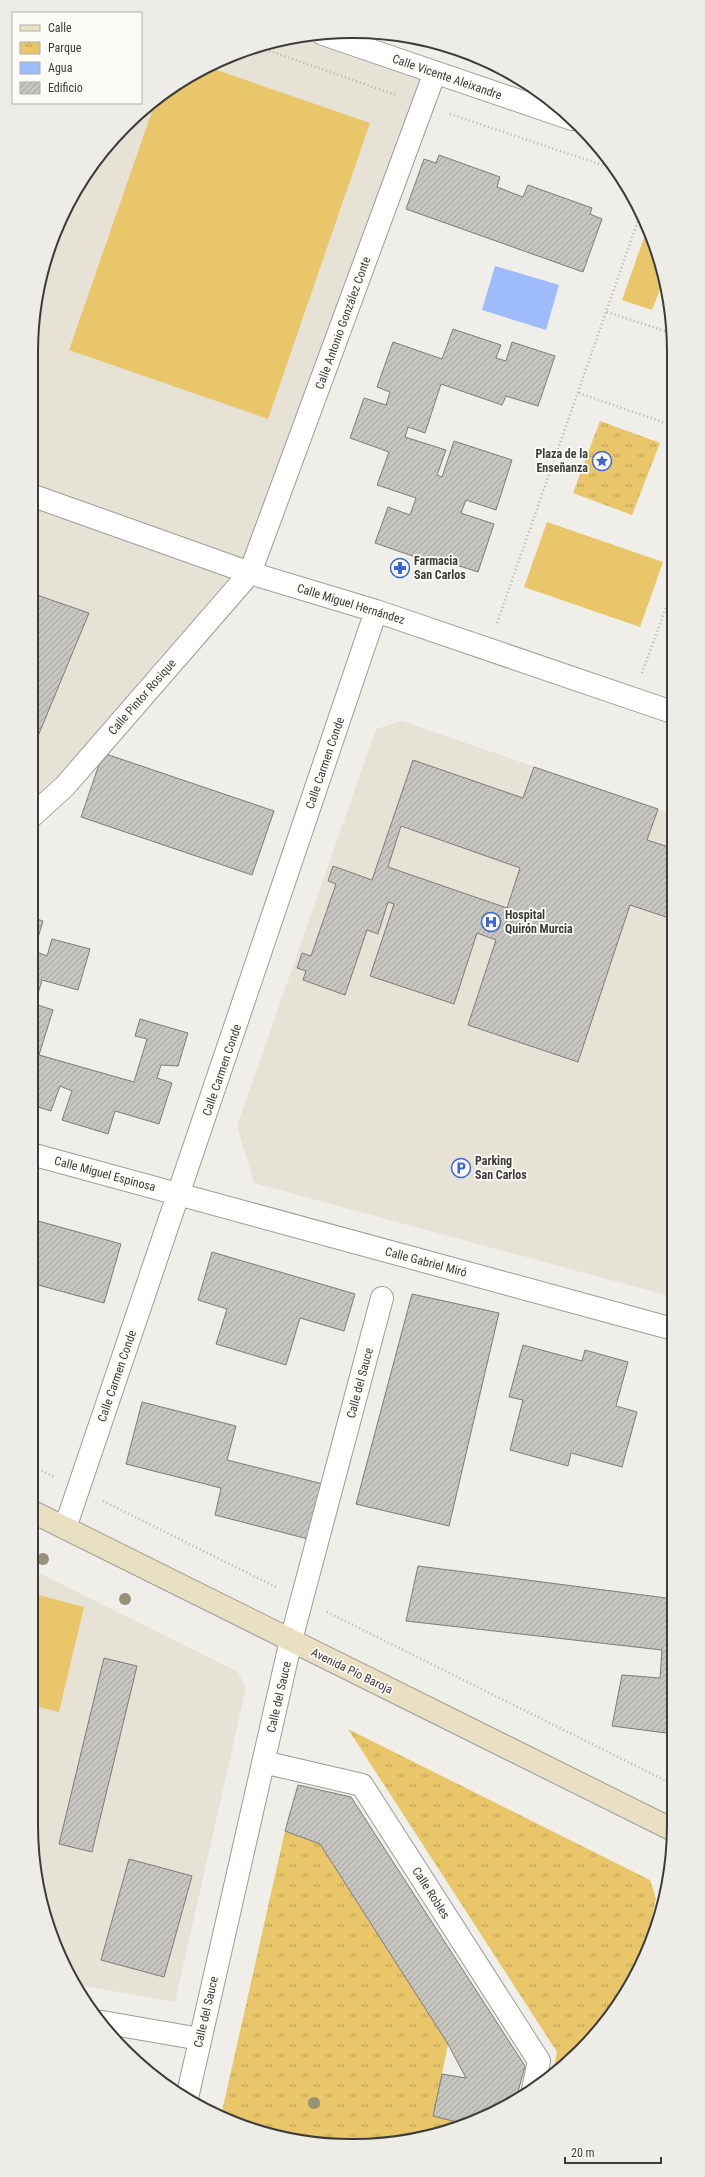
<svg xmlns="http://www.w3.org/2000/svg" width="705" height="2177" font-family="'Roboto Condensed',sans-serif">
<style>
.built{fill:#e6e2d6}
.grass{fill:#e8c669}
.park{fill:url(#park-tufts)}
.water{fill:#9ebbfc}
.building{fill:url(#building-hatch);stroke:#7d7c77;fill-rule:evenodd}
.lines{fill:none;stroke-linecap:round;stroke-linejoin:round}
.street-casing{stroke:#9e9c98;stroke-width:24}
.secondary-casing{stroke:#9e9c98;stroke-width:24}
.path{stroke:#b3b2ae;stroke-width:2.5;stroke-dasharray:1 3;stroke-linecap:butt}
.street{stroke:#fff;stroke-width:22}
.secondary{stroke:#e9e0c3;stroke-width:22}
.tree{fill:#989077}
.labels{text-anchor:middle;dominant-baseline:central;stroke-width:3.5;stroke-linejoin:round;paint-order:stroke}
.street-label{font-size:12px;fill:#3c3c3a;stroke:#fdfbf6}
.poi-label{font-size:12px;font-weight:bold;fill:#3c3c3a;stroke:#fdfbf6;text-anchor:start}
.rim{fill:none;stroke:#3c3c3a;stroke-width:2}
</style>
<defs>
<pattern id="park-tufts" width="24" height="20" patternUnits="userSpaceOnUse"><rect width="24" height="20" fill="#e8c669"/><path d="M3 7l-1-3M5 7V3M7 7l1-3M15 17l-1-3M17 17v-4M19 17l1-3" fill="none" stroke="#bda257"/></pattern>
<pattern id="building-hatch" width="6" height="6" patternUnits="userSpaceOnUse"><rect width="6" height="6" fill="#c6c5c0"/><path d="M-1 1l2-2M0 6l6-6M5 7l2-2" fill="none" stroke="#a2a19d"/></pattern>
</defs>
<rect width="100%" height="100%" fill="#efeee9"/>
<!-- built -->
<path class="built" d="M323 34 435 72 250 573 31 817V352L37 290 56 229 85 174 125 125 174 85 230 55 290 37Z
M402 721 672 814 673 1297 254 1183 237 1126 376 729Z
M31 1569 238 1672 246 1688 175 2002 79 1985 55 1947 37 1887 31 1825Z"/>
<!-- grass -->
<path class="grass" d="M208 67 370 123 268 419 69 350 156 100 174 85Z
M647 229 663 282 652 310 622 300Z
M547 522 663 562 640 627 524 587Z
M31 1593 84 1607 59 1712 31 1705Z"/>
<!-- park -->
<path class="park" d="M600 421 660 443 632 515 573 493Z
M348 1729 650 1880 656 1899 641 1964 620 2003 552 2076 557 2052Z
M285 1831 320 1844 448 2044 434 2115 465 2124 436 2135 374 2145 311 2143 221 2116Z"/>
<!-- water -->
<path class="water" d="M495 266 559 285 546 330 482 310Z"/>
<!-- building -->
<path class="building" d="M439 155 500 177 497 187 523 197 528 185 592 208 590 214 602 219 583 272 406 209 424 159 436 163Z
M65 211 37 296 56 229Z
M453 329 501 345 496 358 506 361 512 342 555 356 538 406 506 396 502 405 441 384 425 433 408 427 405 437 446 450 437 475 442 477 454 441 512 460 496 510 466 500 461 513 494 524 478 572 438 559 424 560 375 543 388 507 410 515 416 498 377 485 389 452 350 438 364 398 386 405 390 392 377 387 393 342 442 359Z
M31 593 89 613 31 753Z
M103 753 274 811 252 875 81 817Z
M413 760 523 798 534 767 658 809 647 840 672 848V919L630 905 578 1062 468 1025 496 940 477 933 454 1004 370 976 394 904 388 902 378 934 367 930 345 995 303 980 306 971 297 968 302 953 311 956 336 884 328 881 333 866 372 880ZM401 826 520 868 507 908 388 867Z
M31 917 43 921 34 951 47 956 52 939 90 949 78 990 42 980 35 1004 53 1010 39 1055 134 1082 147 1039 135 1036 140 1019 188 1033 178 1066 161 1065 157 1078 172 1083 159 1124 115 1111 108 1134 62 1120 72 1091 60 1086 51 1111 31 1105Z
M31 1219 121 1244 104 1303 31 1283Z
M212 1252 355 1294 344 1331 300 1318 286 1365 216 1344 227 1309 198 1300Z
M412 1294 499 1313 449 1526 356 1504Z
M523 1345 582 1361 585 1350 628 1362 616 1406 637 1412 622 1467 571 1453 568 1466 510 1450 523 1400 509 1397Z
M142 1402 236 1426 227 1460 323 1484 308 1539 215 1515 221 1488 126 1464Z
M418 1566 674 1599V1734L612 1726 622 1675 660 1678 662 1650 406 1621Z
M104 1658 137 1666 92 1852 59 1844Z
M298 1785 351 1797 525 2066 516 2099 494 2113 465 2124 433 2116 442 2074 466 2078 448 2044 320 1844 285 1831Z
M129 1859 192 1876 164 1977 101 1960Z"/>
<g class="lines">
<!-- street casing -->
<g class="street-casing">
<path id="street" d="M323 34 572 119
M31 495 250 573 376 611 672 712
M31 817 65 786 250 573 435 72
M31 1154 673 1329
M65 1528 376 611
M263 1762 362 1785 539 2061 533 2089
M102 2022 200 2039
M187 2098 291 1640 382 1298"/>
</g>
<!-- secondary casing -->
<g class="secondary-casing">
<path id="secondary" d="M31 1511 673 1830"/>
</g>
<!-- path -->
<path class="path" d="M258 47 396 95
M450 114 611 168
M607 312 671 333
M579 393 671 425
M497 623 641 212
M642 673 672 591
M31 1465 54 1477
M103 1501 276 1587
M327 1612 674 1785"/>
<!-- street -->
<use href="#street" class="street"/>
<!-- secondary -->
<use href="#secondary" class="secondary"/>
</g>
<!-- trees -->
<g class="tree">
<circle cx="43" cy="1559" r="6"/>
<circle cx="125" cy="1599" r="6"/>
<circle cx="314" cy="2103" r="6"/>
</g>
<!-- icons -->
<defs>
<g id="sight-ring" transform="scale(1)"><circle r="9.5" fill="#fdfbf6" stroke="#3d66d7" stroke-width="1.5"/><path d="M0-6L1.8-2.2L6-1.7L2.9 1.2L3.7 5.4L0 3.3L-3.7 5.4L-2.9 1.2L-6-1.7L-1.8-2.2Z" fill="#3d66d7"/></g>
<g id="pharmacy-ring" transform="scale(1)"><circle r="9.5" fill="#fdfbf6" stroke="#3d66d7" stroke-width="1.5"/><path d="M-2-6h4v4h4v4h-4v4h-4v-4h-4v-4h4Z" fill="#3d66d7"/></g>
<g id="hospital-ring" transform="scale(1)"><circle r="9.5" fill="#fdfbf6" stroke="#3d66d7" stroke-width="1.5"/><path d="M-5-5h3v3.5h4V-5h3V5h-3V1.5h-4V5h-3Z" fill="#3d66d7"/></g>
<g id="parking-ring" transform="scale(1)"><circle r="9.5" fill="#fdfbf6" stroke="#3d66d7" stroke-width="1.5"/><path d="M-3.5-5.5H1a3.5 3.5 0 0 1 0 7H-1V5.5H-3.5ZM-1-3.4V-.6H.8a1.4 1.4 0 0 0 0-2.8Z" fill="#3d66d7"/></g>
</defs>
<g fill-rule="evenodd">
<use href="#sight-ring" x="602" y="461"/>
<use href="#pharmacy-ring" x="400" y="568"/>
<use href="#hospital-ring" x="491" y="922"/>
<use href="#parking-ring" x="461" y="1168"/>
</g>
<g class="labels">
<!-- street labels -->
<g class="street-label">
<text transform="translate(447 77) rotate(19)">Calle Vicente Aleixandre</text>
<text transform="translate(343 323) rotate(-70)">Calle Antonio González Conte</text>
<text transform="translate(351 604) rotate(17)">Calle Miguel Hernández</text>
<text transform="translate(142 697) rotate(-49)">Calle Pintor Rosique</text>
<text transform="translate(325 763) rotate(-71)">Calle Carmen Conde</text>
<text transform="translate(222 1070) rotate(-71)">Calle Carmen Conde</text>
<text transform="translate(105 1174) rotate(15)">Calle Miguel Espinosa</text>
<text transform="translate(426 1262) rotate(15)">Calle Gabriel Miró</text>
<text transform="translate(117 1376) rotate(-71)">Calle Carmen Conde</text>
<text transform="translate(360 1383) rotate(-75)">Calle del Sauce</text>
<text transform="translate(352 1671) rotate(26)">Avenida Pío Baroja</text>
<text transform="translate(279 1697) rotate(-77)">Calle del Sauce</text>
<text transform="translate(431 1893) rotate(57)">Calle Robles</text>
<text transform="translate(206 2012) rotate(-77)">Calle del Sauce</text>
</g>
<!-- poi labels -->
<g class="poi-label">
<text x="588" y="454" text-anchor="end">Plaza de la<tspan x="588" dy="14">Enseñanza</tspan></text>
<text x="414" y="561">Farmacia<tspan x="414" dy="14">San Carlos</tspan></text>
<text x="505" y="915">Hospital<tspan x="505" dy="14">Quirón Murcia</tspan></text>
<text x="475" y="1161">Parking<tspan x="475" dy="14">San Carlos</tspan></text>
</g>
</g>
<!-- crop -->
<path d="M0 0H705V2177H0ZM352 38H353A314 314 0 0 1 667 352V1825A314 314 0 0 1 353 2139H352A314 314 0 0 1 38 1825V352A314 314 0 0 1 352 38Z" fill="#eeece7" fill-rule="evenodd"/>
<path class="rim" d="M352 38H353A314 314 0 0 1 667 352V1825A314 314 0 0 1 353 2139H352A314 314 0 0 1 38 1825V352A314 314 0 0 1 352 38Z"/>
<!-- legend -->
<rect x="12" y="12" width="130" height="92" fill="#fdfbf6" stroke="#b0afab"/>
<rect x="20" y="25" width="20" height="6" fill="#e9e0c3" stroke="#b0afab"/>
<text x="48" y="32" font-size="12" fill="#3c3c3a">Calle</text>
<rect x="20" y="42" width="20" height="12" fill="url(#park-tufts)" stroke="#b0afab"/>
<text x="48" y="52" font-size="12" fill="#3c3c3a">Parque</text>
<rect x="20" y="62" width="20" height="12" fill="#9ebbfc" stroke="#b0afab"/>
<text x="48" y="72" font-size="12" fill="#3c3c3a">Agua</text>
<rect x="20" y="82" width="20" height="12" fill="url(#building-hatch)" stroke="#b0afab"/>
<text x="48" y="92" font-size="12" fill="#3c3c3a">Edificio</text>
<!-- scale -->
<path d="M565 2157v6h96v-6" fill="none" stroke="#3c3c3a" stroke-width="2"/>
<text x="571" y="2157" font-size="12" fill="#3c3c3a" stroke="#fdfbf6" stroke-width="3" paint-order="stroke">20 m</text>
</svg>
